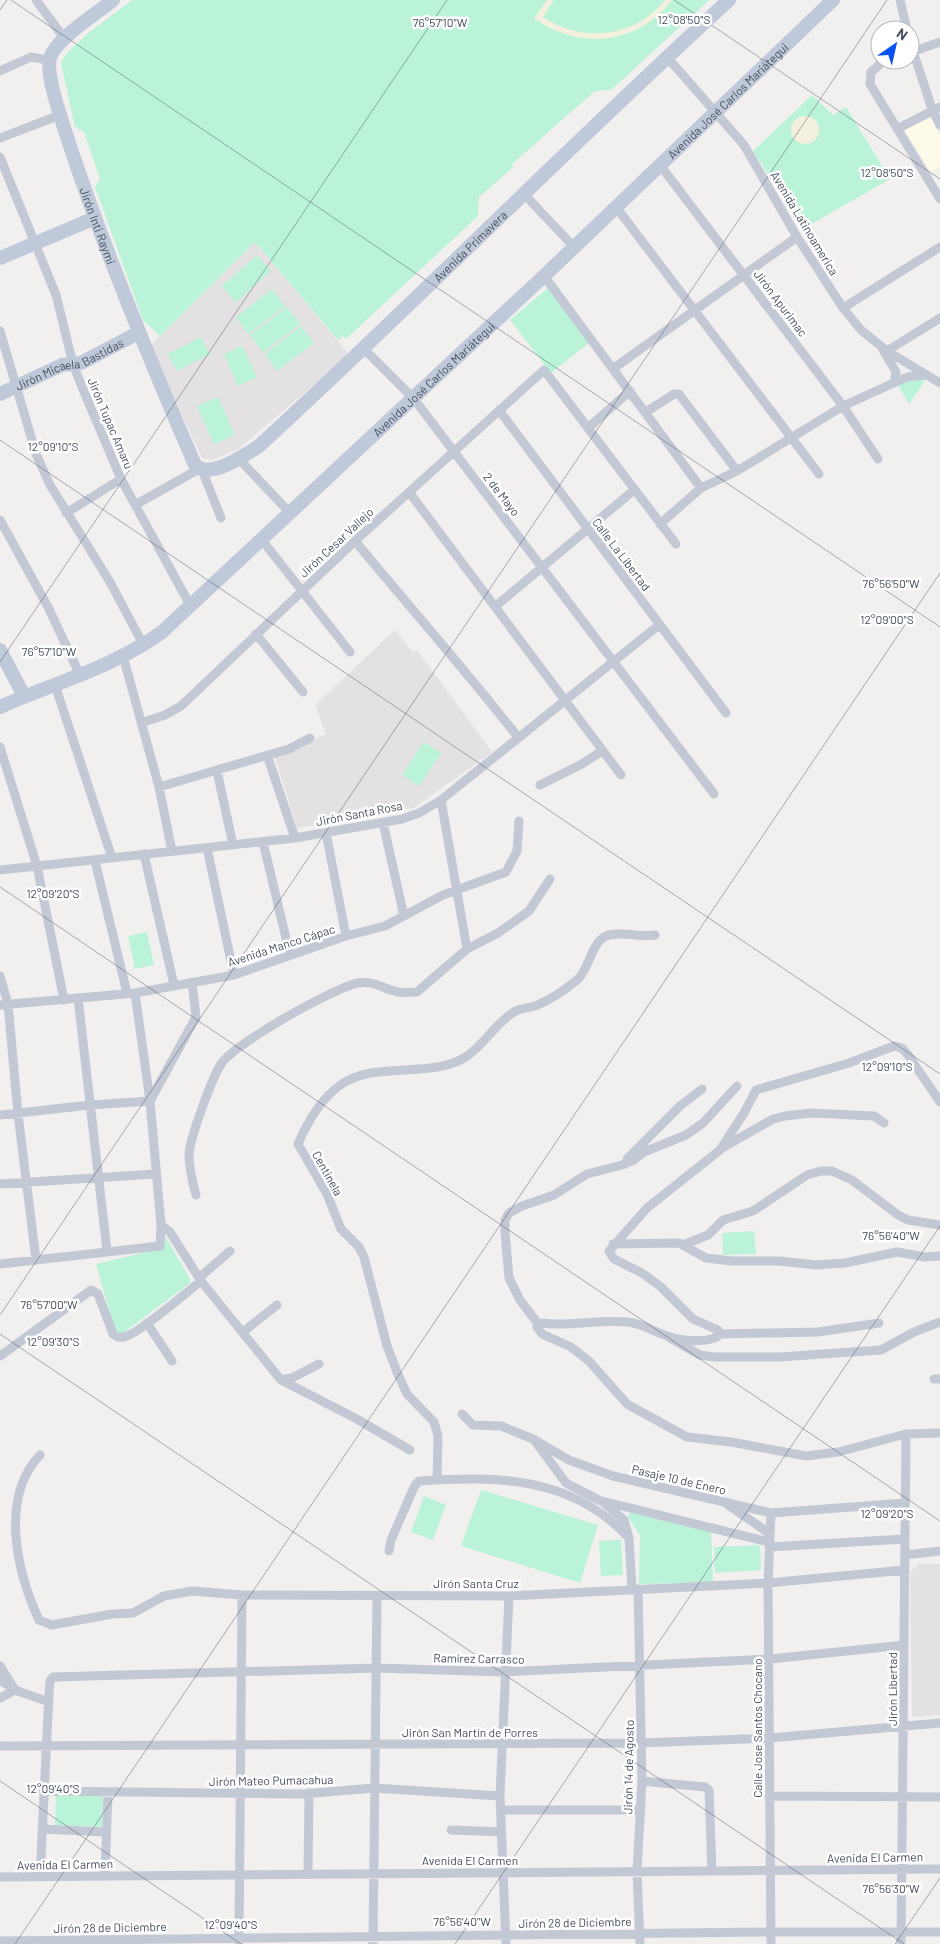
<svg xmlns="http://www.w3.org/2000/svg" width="940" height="1944" font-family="Barlow,sans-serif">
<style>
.commercial{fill:#fdfae8}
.education{fill:#e3e1e1}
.green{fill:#baf3d7}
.sand{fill:#f4f0df}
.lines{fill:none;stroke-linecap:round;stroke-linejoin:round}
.street{stroke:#c2c9d5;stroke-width:9}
.secondary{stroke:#c0c9da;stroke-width:14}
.ticks{fill:none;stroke:#46505f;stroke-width:1;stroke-opacity:0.45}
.labels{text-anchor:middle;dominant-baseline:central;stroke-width:5;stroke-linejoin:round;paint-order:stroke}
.street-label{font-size:12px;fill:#46505f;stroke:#fff}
.ticks-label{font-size:12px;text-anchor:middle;fill:#46505f;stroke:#fff;stroke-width:5;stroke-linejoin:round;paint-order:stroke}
</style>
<rect width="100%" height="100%" fill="#f2efef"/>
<!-- commercial -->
<path class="commercial" d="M929 116 940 135V167L931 173 905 130Z"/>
<!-- education -->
<path class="education" d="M255 242 346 351 347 356 239 449 211 460 202 458 150 346Z
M395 630 413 652 417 650 492 752 414 808 384 811 382 813 297 828 275 758 326 734 316 707 317 703Z
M919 1564H940V1715L912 1717 910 1572Z"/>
<!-- green -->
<path class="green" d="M132 0H709L611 90 595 91 512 164 513 167 479 197 478 216 346 339 343 336 338 340 255 242 160 336 143 320 95 187 100 179 84 132 75 127 61 63C67 46 116 13 132 0Z
M812 95 833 115 846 107 890 179 801 230 789 207 753 151Z
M257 255 271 271 236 302 222 286Z
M548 288 590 342 551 373 510 320Z
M272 289 285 306 248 334 236 317Z
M287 307 300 324 263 352 250 335Z
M301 326 314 343 277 371 265 354Z
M201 337 210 354 177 371 168 354Z
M242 346 257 377 238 386 224 354Z
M916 379 925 381 909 404 898 385Z
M218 397 235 435 214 444 197 406Z
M424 742 441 753 419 786 402 775Z
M147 932 154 965 135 969 128 936Z
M754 1231 756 1254 723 1255 722 1233Z
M165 1236 190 1279V1283L119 1336 116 1334 96 1264 159 1249Z
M481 1490 598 1525 580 1583 461 1546Z
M424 1496 446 1505 433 1540 411 1532Z
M630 1511 711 1530 713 1582 639 1584 640 1535 628 1517Z
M621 1540 623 1575 601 1576 599 1541Z
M760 1545 761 1570 715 1573 714 1547Z
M56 1794 103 1796 102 1827 55 1825Z"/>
<!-- sand -->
<path class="sand" d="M547 0H554L543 17C582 43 635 38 665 0H672C638 45 579 51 534 18Z
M791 130a14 14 0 1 1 28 0a14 14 0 1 1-28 0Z"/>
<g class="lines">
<!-- street -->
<path class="street" d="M36 0 65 39
M900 0 907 30
M910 42 932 109 940 125
M912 52 940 42
M667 57 744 145 797 237 843 308 861 330 887 351 940 383
M885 60 871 72 870 84 940 199
M0 71 31 57 49 60
M897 129 940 107
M0 138 60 115
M0 157 56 295 73 364 82 387 121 479 190 605
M660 165 843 406 878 459
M523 193 574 247
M616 207 819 474
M544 276 701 488
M843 308 940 247
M0 331 36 454 50 485 110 582 144 646
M364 349 414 399 714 794
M883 350 896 372 894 383
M887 351 940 318
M614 368 797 237
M499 410 726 713
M646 412 674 394H679L737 471
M588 428 630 391
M239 459 290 513
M202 470 221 518
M409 492 621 775
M135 505 199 469
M66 513 121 479
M0 520 48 607 80 675
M660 524 701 488 737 471 843 406 907 377 925 375
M262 540 350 652
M355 541C409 606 465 670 518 737
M496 606 634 490
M256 634 303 692
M123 656 159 787 172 851
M55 685 112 858
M141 723 165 715 181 706 355 541 544 370 676 544
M0 747 37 866 64 1000
M267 755 295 838
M217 771 233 845
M540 785 582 764 602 751
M159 787 289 749 310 738
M441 800 467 949
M383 823 404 916
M326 833 346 936
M263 842 290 955
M207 848 234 975
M144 854 174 985
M95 861 127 993
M0 870 295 838 402 819 419 813 441 800 659 625
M0 976 8 1004 18 1114 36 1260
M78 998 107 1251
M0 1005 135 993 234 975 346 936 385 926 443 895 506 872 517 851 519 821
M940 1102 908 1055 902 1048 894 1046 849 1063 756 1090 744 1113 720 1150 647 1208 609 1251 614 1259 642 1273 661 1287 693 1319 718 1330 717 1337C704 1343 682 1341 667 1336 654 1332 642 1323 627 1322 598 1319 570 1327 542 1323L537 1327 542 1334 571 1347 589 1361 627 1404 687 1437 731 1442 806 1456 838 1452 906 1434 940 1433
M0 1115 90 1105 150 1101 196 1017 192 982
M722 1148 773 1119 785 1116 811 1113 874 1116 884 1123
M627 1159 680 1106 702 1089
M0 1184 155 1174
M196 1195C192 1181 189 1168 189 1154 190 1138 212 1078 221 1064 234 1044 333 988 358 983 373 980 384 989 398 992 404 993 411 992 417 992L467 949 498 933 529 911 550 879
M161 1225 170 1232 201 1281 281 1380 355 1418 410 1450
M613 1244 679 1243 706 1258 732 1261H779L816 1265 845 1263 897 1252 925 1257 940 1256
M683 1245 708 1235 723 1220 753 1211 807 1175 821 1171H832L852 1180 898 1215 908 1220 940 1225
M0 1264 160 1246 161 1225 150 1101 135 993
M199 1278 230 1251
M147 1323 172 1361
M539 1325 520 1300 509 1278 505 1232V1220L509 1213 522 1206 554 1195 587 1174 622 1165 634 1160 644 1152 686 1135 703 1123 737 1086
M243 1332 277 1305
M719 1334 818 1332 879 1323
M670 1338 700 1355 714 1357H779L881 1350 914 1332 940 1322
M0 1356 91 1290 98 1294 113 1334C117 1337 119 1338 124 1337 137 1335 187 1292 201 1281
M934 1379H940
M281 1380 292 1378 319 1364
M462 1414 473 1425 501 1426 533 1439 569 1460 613 1476 771 1513 905 1503
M535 1441 566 1483 603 1502 624 1520 629 1538 632 1590
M40 1455C0 1497 16 1570 39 1620L52 1625 112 1614 133 1613 164 1596 192 1591 242 1595 509 1596 768 1583 905 1570
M437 1480 438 1436 434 1422 407 1394 397 1372 387 1346 364 1257 359 1247 341 1229 327 1194 298 1144C307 1123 320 1100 339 1086 373 1060 428 1079 464 1058 483 1047 494 1024 514 1012 520 1008 529 1008 535 1006 550 1000 565 990 577 980 590 969 590 944 606 936 620 930 640 938 655 935
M606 1502 769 1542
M727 1504 770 1534
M769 1547 905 1539
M389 1551 391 1540 415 1485 419 1481C497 1476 572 1476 629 1538
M905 1555 940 1551
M638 1589 642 1781 637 1871 640 1944
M0 1666 15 1690 0 1698
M0 1680 15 1690 49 1702
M0 1746 641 1743 770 1738 940 1723
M642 1781 705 1787 709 1790 712 1871
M43 1791 303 1794 374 1788 500 1796
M769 1796 940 1797
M501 1810H640
M42 1829 106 1832
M451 1830 502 1832
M308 1873 309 1793
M105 1876 108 1792
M0 1877 940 1869
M40 1877 49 1694 50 1681 53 1677 376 1668 505 1672 770 1659 904 1645
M0 1941 771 1932H940
M239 1942 242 1595
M373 1944 377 1595
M506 1944 500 1796 509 1596
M771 1944 768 1583 771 1513
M901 1944 906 1434"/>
<!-- secondary -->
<g class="secondary">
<path id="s1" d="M113 0C98 13 55 39 50 58 45 77 65 129 71 149 107 257 150 361 195 465 210 480 245 455 259 446 418 300 569 146 729 0"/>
<path d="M0 258 95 218"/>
<path id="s2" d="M0 394 62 365 81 363 138 333"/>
<path d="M0 650 24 696"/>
<path id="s3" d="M0 707C54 683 114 667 162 632L544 276 833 0"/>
</g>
</g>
<!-- ticks -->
<path class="ticks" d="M11 0 940 627M674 0 940 179M0 10 7 0M0 440 940 1074M0 662 447 0M0 887 940 1521M0 1315 887 0M0 1334 904 1944M0 1781 241 1944M15 1944 940 573M455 1944 940 1226M895 1944 940 1878"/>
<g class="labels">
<!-- street labels -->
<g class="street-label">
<text stroke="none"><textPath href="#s3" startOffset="955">Avenida José Carlos Mariátegui</textPath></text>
<text transform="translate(805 223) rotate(59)">Avenida Latinoamerica</text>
<text stroke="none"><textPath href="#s1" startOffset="262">Jirón Inti Raymi</textPath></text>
<text stroke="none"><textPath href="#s1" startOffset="882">Avenida Primavera</textPath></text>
<text transform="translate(781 303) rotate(53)">Jirón Apurimac</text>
<text stroke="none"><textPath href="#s2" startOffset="76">Jirón Micaela Bastidas</textPath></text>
<text stroke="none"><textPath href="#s3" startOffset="550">Avenida José Carlos Mariátegui</textPath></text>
<text transform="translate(111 423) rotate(67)">Jirón Tupac Amaru</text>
<text transform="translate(502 494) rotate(52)">2 de Mayo</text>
<text transform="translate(336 542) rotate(-43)">Jirón Cesar Vallejo</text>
<text transform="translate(622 554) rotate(53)">Calle La Libertad</text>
<text transform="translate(359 813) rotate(-11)">Jirón Santa Rosa</text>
<text transform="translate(281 945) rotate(-18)">Avenida Manco Cápac</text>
<text transform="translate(328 1173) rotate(61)">Centinela</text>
<text transform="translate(679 1479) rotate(13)">Pasaje 10 de Enero</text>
<text x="476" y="1583">Jirón Santa Cruz</text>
<text transform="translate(479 1658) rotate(1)">Ramírez Carrasco</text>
<text transform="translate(892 1689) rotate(-90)">Jirón Libertad</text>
<text transform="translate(757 1728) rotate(-90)">Calle Jose Santos Chocano</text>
<text x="470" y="1732">Jirón San Martín de Porres</text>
<text transform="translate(628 1767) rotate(-89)">Jirón 14 de Agosto</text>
<text transform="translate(271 1780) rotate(-1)">Jirón Mateo Pumacahua</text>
<text transform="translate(875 1857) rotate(-1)">Avenida El Carmen</text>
<text x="470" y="1860">Avenida El Carmen</text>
<text transform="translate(65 1864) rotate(-1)">Avenida El Carmen</text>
<text transform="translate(575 1922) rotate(-1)">Jirón 28 de Diciembre</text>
<text transform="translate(110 1927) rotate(-1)">Jirón 28 de Diciembre</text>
</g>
</g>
<g class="ticks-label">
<text x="684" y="24">12°08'50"S</text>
<text x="440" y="27">76°57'10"W</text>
<text x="887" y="177">12°08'50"S</text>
<text x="53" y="451">12°09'10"S</text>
<text x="891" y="588">76°56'50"W</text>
<text x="887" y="624">12°09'00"S</text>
<text x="49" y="656">76°57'10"W</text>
<text x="53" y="898">12°09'20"S</text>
<text x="887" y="1071">12°09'10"S</text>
<text x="891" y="1240">76°56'40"W</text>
<text x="49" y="1309">76°57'00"W</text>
<text x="53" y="1346">12°09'30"S</text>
<text x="887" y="1518">12°09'20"S</text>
<text x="53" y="1793">12°09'40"S</text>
<text x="891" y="1893">76°56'30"W</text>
<text x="462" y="1926">76°56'40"W</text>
<text x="231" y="1929">12°09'40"S</text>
</g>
<!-- north arrow -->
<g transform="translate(895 45) rotate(34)"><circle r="24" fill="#ffffff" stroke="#b5b9bf"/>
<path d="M0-4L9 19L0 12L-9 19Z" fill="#0a51f2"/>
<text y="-8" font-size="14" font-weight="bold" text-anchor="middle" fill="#46505f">N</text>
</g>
</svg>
